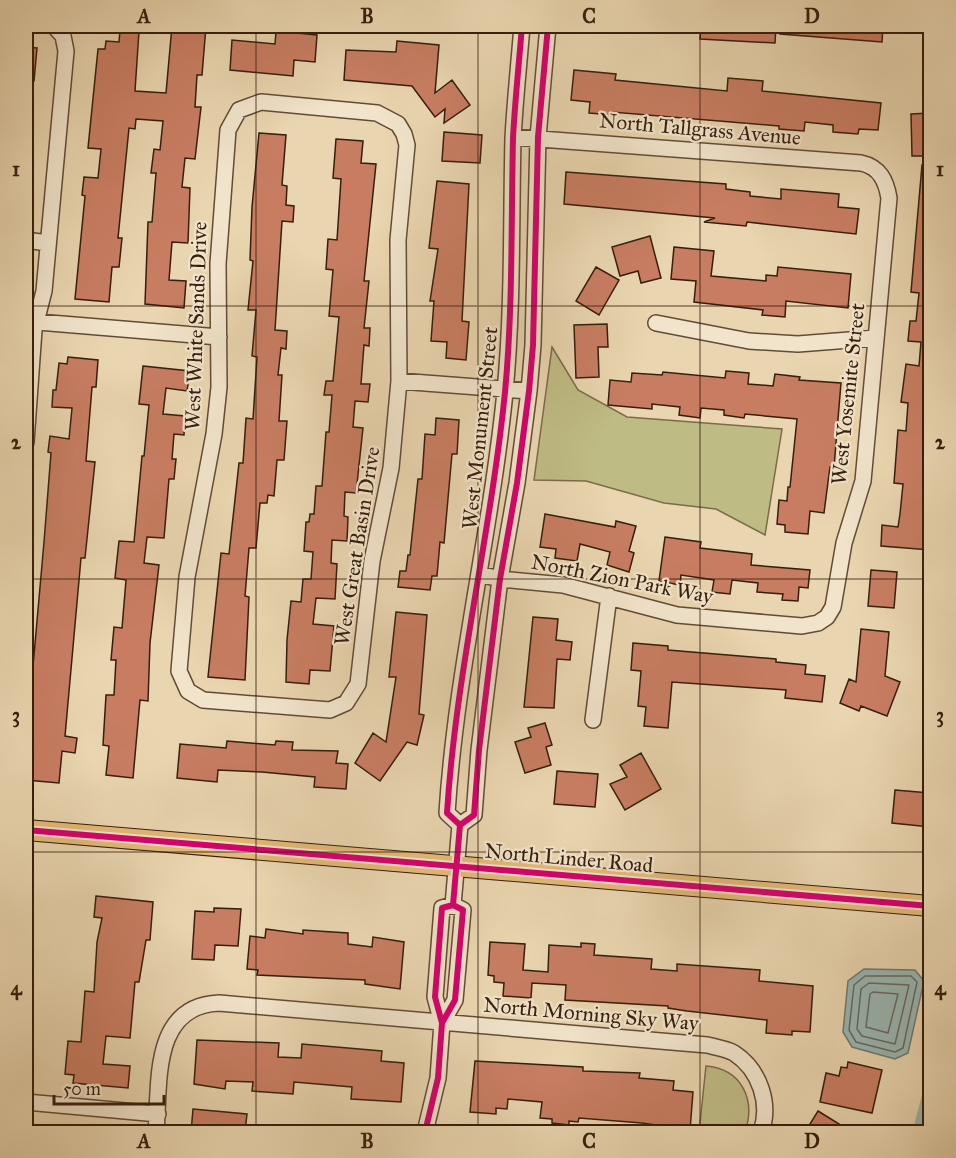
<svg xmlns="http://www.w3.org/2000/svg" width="956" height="1158" font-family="'IM FELL Great Primer',serif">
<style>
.green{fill:#bfbb85;stroke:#7a6c48;stroke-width:1.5}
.water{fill:#99b7b3;stroke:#717a70;stroke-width:1.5}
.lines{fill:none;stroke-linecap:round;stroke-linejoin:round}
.shore{stroke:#686a60;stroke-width:1.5}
.canal{stroke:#99b7b3;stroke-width:15}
.building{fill:#c87d62;stroke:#361e0c;stroke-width:1.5}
.minor-casing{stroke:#634c35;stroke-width:18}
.major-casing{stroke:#361e0c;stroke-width:22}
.minor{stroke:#f1e4cb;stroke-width:15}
.major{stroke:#e4ba78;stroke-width:20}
.cycleway-casing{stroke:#f1e4cb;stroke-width:10}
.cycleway{stroke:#d6006c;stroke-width:6}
.grid{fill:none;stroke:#361e0c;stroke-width:1.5;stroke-opacity:0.55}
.labels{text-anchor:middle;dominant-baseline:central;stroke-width:4.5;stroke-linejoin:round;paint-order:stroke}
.street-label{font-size:21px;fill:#361e0c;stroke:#f1e4cb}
.neatline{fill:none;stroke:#361e0c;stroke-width:2}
.grid-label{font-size:20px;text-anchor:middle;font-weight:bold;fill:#361e0c}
</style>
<rect width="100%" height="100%" fill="#e9d5af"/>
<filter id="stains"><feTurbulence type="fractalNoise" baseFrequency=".00333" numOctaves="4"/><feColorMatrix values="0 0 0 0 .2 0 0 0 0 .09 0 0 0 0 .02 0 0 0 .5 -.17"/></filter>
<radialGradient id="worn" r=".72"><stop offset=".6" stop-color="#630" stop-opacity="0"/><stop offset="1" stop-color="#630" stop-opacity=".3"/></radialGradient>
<!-- green -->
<path class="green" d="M552 347 578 390 627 417 782 429 765 535 716 509 664 503 586 481 534 480Z
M706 1066C742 1069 756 1100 745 1132H699Z"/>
<!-- water -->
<path class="water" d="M864 969 915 970 924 981 908 1053 895 1059 852 1047 843 1032 848 981Z"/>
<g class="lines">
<!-- shore -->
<path class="shore" d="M865 976H911L917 982 903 1048 895 1052 856 1042 849 1030 854 985Z
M869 983 909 985 895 1044 862 1036 857 1029 861 989Z
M873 992 898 994 888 1033 866 1027 870 994Z"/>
<!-- canal -->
<path class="canal" d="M920 1132 930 1094"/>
</g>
<!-- building -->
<path class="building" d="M172 26H206L202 75H197L195 107H201L195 159 185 158 182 187 190 188 188 243 172 242 169 280 186 281 184 308 145 304 148 222H152L156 173H151L154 149 160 150 163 121 136 119 135 129 129 128 118 238H122L119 267H112L109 302 75 299 85 196 82 195 84 177 98 178 101 149 88 148 98 49H105L106 41 119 42 120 30 139 31 135 91 166 93Z
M701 26H776L775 43 700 39Z
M780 26H883L882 42 780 34Z
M276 31 317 35 315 62 294 60 293 76 230 70 232 40 275 44Z
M397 41 439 45 435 93 452 80 470 105 444 123 445 109 435 117 412 86 344 80 346 50 396 52Z
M26 47 37 48 34 81 26 80Z
M574 70 616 74 615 80 727 91 728 78 763 81 762 91 881 103 878 130 859 129 858 134 833 132V125L805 122 804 131 779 129V126L612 112V115L589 113 590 102 571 100Z
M930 113V156H912L911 114Z
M444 132 482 135 480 163 442 161Z
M259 133 286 135 282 185 287 186 286 205 294 206 293 222 282 221 275 330 287 331 286 349 281 348 278 375H282L279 421H287L284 460H277L274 496 268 495 267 503H260L256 548H249L245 596 249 597 245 680 208 677 221 553 229 554 239 463H243L246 418 253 419 257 357 252 356 256 310H248L253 261 250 260 252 207Z
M336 139 363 141 361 163 376 164 364 281H369L364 328H370L369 346 364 345 361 384H370L368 402 355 401 353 427 363 428 356 493 345 492 344 516 348 517 347 541 332 540 331 563 337 564 335 599 316 598 313 624 334 626 330 671 310 670 309 684 286 682 287 640 291 601 301 602 303 579H311L313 552 304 551 306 522H309L310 514H314L316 486H322L326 432H329L332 395H324L326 381H333L339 317 329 316 333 270 326 269 328 239 337 240 341 179 333 178Z
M922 165H930V445L928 468H930V550L881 546 882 525 898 527 900 514 903 484 894 483 898 430 906 431 908 403 901 402 906 364 919 366 921 342 908 341 910 321H916L919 293 911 292Z
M566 172 726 184V189L750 192V196L781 199V189L839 194 838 207 859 209 856 234 747 222 746 226 704 222 715 218 564 204Z
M437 181 469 184 462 321 469 322 466 360 446 358 447 342 431 341 434 301H430L438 249 429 248Z
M650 236 661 278 641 283 638 271 620 276 612 247Z
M674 247 714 251 711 276 766 281V275L777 276 778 267 851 274 848 308 786 301 785 317 762 315 763 310 694 302 696 281 671 279Z
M596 267 619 280 599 315 576 301Z
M607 324 608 347H598L599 377 576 378 574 325Z
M68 357 98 360 96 387H92L86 461 95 462 85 558H81L65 736 77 738 75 753 62 751 59 783 26 780V745L44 542 51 453 48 452 50 436 69 439 72 408 52 407 53 390H56L59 363 67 364Z
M143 366 190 371 187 391 166 388 163 414 185 416 184 435 174 434 172 459H176L174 479H169L164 538 147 537 144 563 159 565 150 643 148 701 140 700 133 778 106 775 109 746 103 745 106 695H114L116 660H111L114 627 122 628 126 580 115 578 119 541 134 542 142 456H144L149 405 139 404Z
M726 371 749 373 748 384 773 386 775 374 800 377 799 380 841 383 834 467H830L824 513 810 511 808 534 785 532V525L777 524 779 500 787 501 788 487H790L797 419 745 414 744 418 724 415V410L701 408 700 418 679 415 680 407 652 404V409L608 405 610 380 631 382 632 373 662 375 663 372 725 378Z
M436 418 459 420 457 454H452L444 543 440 542 437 576H432L430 590 398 587 400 571H406L408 555H410L418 479H422L425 434 435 435Z
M545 514 615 527 616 521 636 526 629 551 634 553 629 572 607 565 610 552 580 544 577 561 555 558 556 549 540 547Z
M665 537 701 542 700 548 752 554 751 565 810 570 808 588 799 587 798 601 782 600 783 594 757 592 758 583 732 580 730 594 712 592 714 580 681 575 680 585 659 581Z
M871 570 897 572 894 608 868 606Z
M396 612 427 615 419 714 424 715 417 745 407 742 380 781 355 763 373 733 386 742 396 677H389Z
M533 617 558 619 556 640 572 642 570 660 557 659 554 708 524 707Z
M861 629 889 632 885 676 900 682 887 716 861 706 859 711 840 703 849 679 856 682Z
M633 643 668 646V650L776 659V662L806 665 805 674 825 676 822 702 785 698 786 690 672 682 668 728 644 726 646 707 638 706 641 671 631 670Z
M545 723 552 745 546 747 551 765 525 773 515 742 531 737 528 728Z
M227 741 275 745 276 741 293 742 292 750 338 751 336 763 348 764 346 789 314 787 315 777 262 772 218 770 217 782 177 778 180 744 226 748Z
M641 753 661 789 625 810 610 784 627 777 620 765Z
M557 771 598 774 595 807 554 804Z
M895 790 930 793V827L892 823Z
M96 896 153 902 150 940H146L139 982H135L130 1038 106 1036 103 1064 130 1066 128 1088 73 1083 74 1075 65 1074 68 1041 81 1042 85 991 94 992 97 942 102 918 94 917Z
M214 908 241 909 238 946 215 945 214 960 192 959 195 911 214 912Z
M266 929 303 934V930L348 933V944L372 947 373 937 404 942 400 989 365 984V980L257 975 258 970 247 969 250 936 265 938Z
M490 942 525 944 523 970 548 972 549 945 581 947V943L595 944 594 955 652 959 651 969 677 971V964L760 970 759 981 813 986 810 1032 792 1031V1035L766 1033 767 1020 687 1011 668 1008V1006L565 1000 566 985 532 983 531 998 503 996 504 983 494 982V976L488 975Z
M197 1040 279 1043 278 1057 301 1058 302 1044 382 1051 381 1061 404 1063 401 1102 351 1099 352 1087 294 1082 293 1094 252 1091 253 1082 226 1081 225 1089 194 1084Z
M475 1061 583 1067V1071L640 1073 639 1078 674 1081 673 1090 693 1092 690 1130 642 1123 579 1118 578 1122 569 1121V1125L552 1123V1119L540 1118 542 1102 508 1099 507 1109 496 1108V1114L470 1112Z
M848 1062 882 1070 872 1113 820 1102 826 1073 839 1076 841 1067 847 1068Z
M193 1109 247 1114 245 1132H191Z
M818 1111 852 1132H805Z"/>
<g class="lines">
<!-- minor casing -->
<g class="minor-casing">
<path id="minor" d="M261 102 377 113 398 124 404 134 407 145 398 240 399 381 391 468 372 561 358 684 346 703 330 710 203 700 188 691 179 671 187 577 214 434 219 387 218 264 228 130 239 110Z
M26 240 47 243
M38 322 219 337
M656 323 749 341 798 344 875 338
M399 381 529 391
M26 442 34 330 44 291 66 51 63 36 54 26
M479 574 500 579 563 585 677 615 802 626 818 623 827 617 833 607 844 543 863 481 889 198C886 181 880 167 861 163L513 137
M593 720 609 596
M460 825 447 813C456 671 491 533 505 392 513 308 511 223 513 138 515 101 519 63 522 26
M453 905 460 825 474 815 479 750 500 579 517 483 529 391 533 345 538 137 548 26
M26 1102 158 1114
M156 1132C160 1083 151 1006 219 1003L707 1045C715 1047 727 1049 734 1053 760 1070 771 1104 761 1132
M425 1132 438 1078 442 1023 435 997 442 908 453 905 463 910 455 1000 442 1023"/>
</g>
<!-- major casing -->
<g class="major-casing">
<path id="major" d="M26 830 930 906"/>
</g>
<!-- minor -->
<use href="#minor" class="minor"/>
<!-- major -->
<use href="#major" class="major"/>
<!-- cycleway casing -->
<g class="cycleway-casing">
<path id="cycleway" d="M460 825 447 813C456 671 491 533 505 392 513 308 511 223 513 138 515 101 519 63 522 26
M26 830 930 906
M453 905 460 825 474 815 479 750 500 579 517 483 529 391 533 345 538 137 548 26
M425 1132 438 1078 442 1023 435 997 442 908 453 905 463 910 455 1000 442 1023"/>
</g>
<!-- cycleway -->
<use href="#cycleway" class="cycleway"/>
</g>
<!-- grid -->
<path class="grid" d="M256 26V1132M478 26V1132M700 26V1132M26 306H930M26 579H930M26 852H930"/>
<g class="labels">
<!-- street labels -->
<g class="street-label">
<text transform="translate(700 129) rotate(5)">North Tallgrass Avenue</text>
<text transform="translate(196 326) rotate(-88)">West White Sands Drive</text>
<text transform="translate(848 394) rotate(-84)">West Yosemite Street</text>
<text transform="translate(480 428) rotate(-84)">West Monument Street</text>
<text transform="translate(357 546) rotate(-81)">West Great Basin Drive</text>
<text transform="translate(622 579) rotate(11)">North Zion Park Way</text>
<text transform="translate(569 858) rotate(5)">North Linder Road</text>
<text transform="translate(591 1014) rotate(5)">North Morning Sky Way</text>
</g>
</g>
<!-- margin -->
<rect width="956" height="1158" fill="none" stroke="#e9d5af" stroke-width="66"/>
<!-- scale -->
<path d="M54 1095v9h110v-9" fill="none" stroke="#361e0c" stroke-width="3"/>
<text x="63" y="1095" font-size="18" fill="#361e0c" stroke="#f1e4cb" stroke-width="4.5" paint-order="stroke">50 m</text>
<rect x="33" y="33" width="890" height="1092" class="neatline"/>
<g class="grid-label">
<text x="144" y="23">A</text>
<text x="367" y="23">B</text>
<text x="589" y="23">C</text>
<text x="812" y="23">D</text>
<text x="16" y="176">1</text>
<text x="940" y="176">1</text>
<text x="16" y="449">2</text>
<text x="940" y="449">2</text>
<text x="16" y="722">3</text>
<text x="940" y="722">3</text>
<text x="16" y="995">4</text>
<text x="940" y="995">4</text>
<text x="144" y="1148">A</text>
<text x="367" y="1148">B</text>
<text x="589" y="1148">C</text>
<text x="812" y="1148">D</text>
</g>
<rect width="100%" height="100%" filter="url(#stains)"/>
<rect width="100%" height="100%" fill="url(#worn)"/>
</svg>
